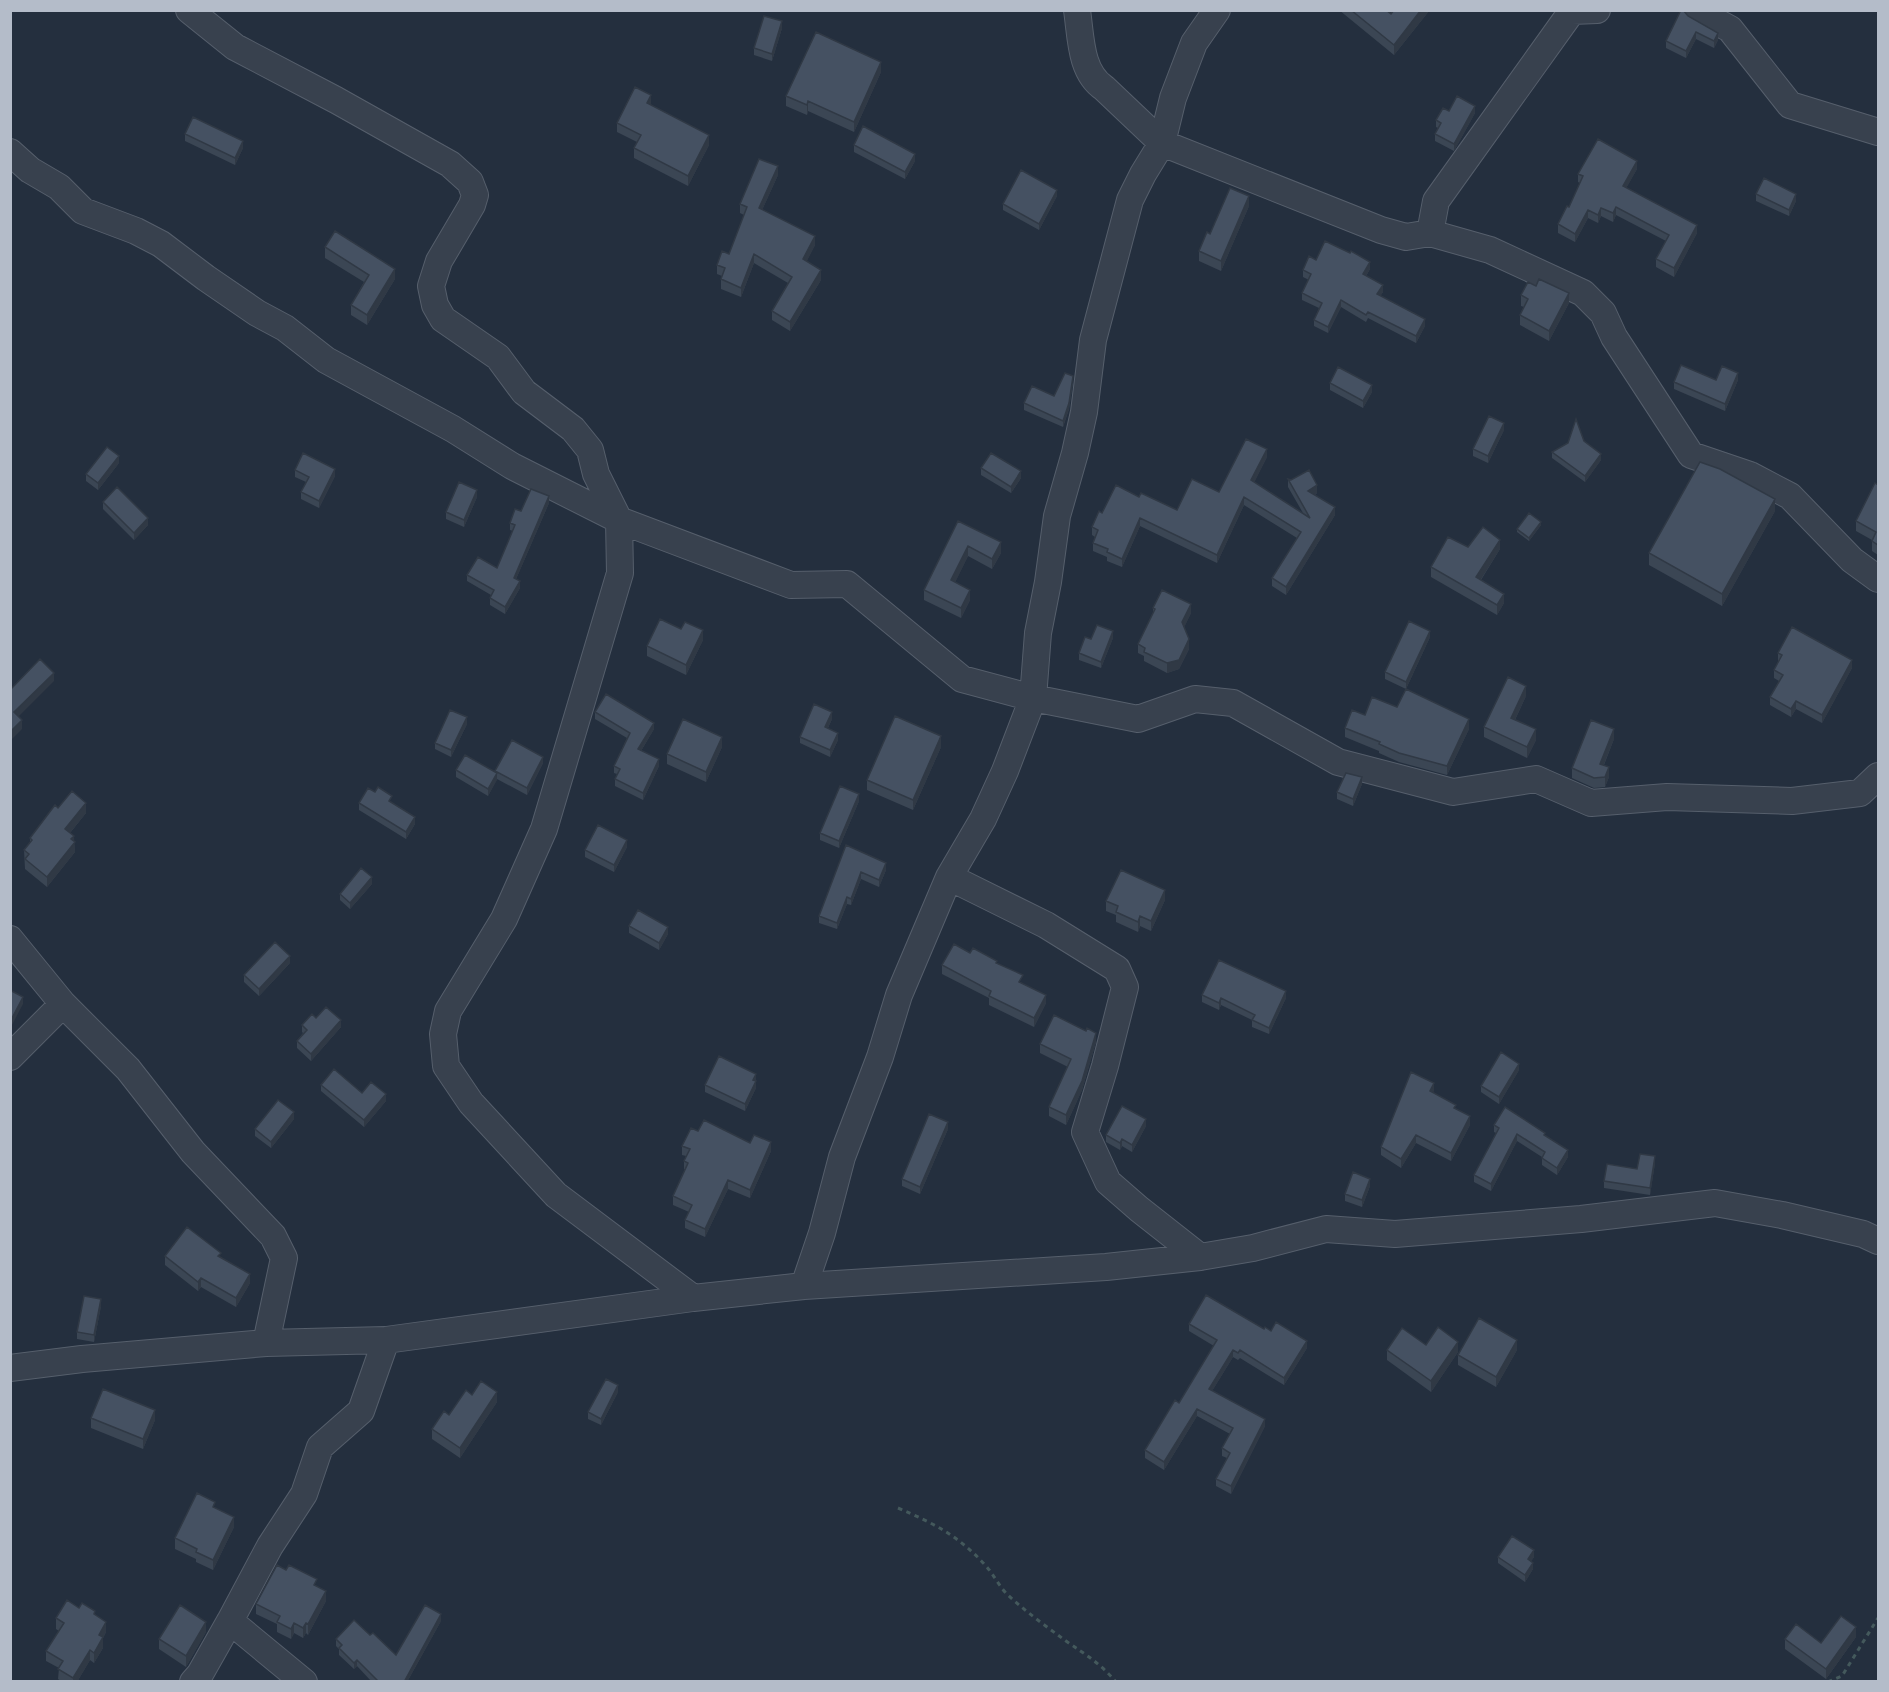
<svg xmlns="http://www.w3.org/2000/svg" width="1889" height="1692" font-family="Overpass,sans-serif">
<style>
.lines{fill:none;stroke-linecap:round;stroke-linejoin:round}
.minor-casing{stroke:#565f6c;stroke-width:28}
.path{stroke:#44595c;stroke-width:3;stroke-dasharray:4.5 4.5;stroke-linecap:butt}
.minor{stroke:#38414e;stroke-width:26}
.wall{fill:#3b4654}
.shaded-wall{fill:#303945}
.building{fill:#455162;stroke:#303945;stroke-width:1.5}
</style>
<rect width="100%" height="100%" fill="#242f3e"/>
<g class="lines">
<!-- minor casing -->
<g class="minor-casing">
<path id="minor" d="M189 10 235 47 336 100 450 164 470 182 475 195 472 205 439 261 431 286 435 305 443 319 498 357 524 392 573 429 590 450 596 474 619 520 620 573 544 829 504 919 448 1011 443 1034 446 1066 471 1103 556 1195 693 1298
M1077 10C1081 37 1080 72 1104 88L1162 143 1381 230 1406 237 1430 233 1490 250 1583 293 1603 313 1614 337 1691 455 1750 475 1790 496 1852 560 1878 579
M1695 10 1730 29 1790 105 1878 132
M10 152 30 170 59 187 83 211 136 231 161 244 206 278 257 313 285 328 326 360 453 429 512 466 619 520 791 585 847 584 962 679 1033 698 1138 719 1195 699 1233 703 1338 762 1453 792 1536 779 1591 803 1667 797 1792 801 1860 793 1878 776
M1430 233 1436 201 1572 11 1597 10
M949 877 1046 925 1117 969 1125 987 1105 1066 1085 1132 1108 1182 1139 1209 1200 1257
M10 939 63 1004 128 1069 193 1152 273 1236 284 1258 266 1343
M10 1057 63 1004
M804 1286 822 1233 842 1157 880 1057 899 995 949 877 983 819 1005 771 1033 698 1038 633 1048 582 1057 516 1075 453 1084 412 1093 340 1130 200 1143 174 1162 143 1173 98 1194 43 1217 10
M10 1368 82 1359 266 1343 386 1340 693 1298 804 1286 1106 1267 1200 1257 1253 1248 1326 1229 1395 1234 1581 1219 1715 1203 1782 1215 1863 1234 1878 1241
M230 1621 304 1682
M193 1682 200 1674 230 1621 270 1546 304 1494 320 1447 361 1411 386 1340"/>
</g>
<!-- path -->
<path class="path" d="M898 1508C935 1524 959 1536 986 1566 994 1575 1000 1588 1008 1595 1026 1612 1047 1627 1066 1641 1086 1655 1100 1663 1116 1682
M1828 1682 1842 1676 1878 1618"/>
<!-- minor -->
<use href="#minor" class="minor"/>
</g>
<!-- wall -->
<path class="wall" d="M1339 10H1386L1391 14 1429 11 1394 55Z
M1688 16 1718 40 1714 48 1696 39 1686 58 1666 48V41Z
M782 28 772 61 754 55V48Z
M881 72 854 132 808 111 807 115 786 106V96Z
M651 104V105L709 145 688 186 634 158V148L637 142 617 132V123Z
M1449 111 1475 113 1454 151 1435 141V134L1438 128 1436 127V120Z
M185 134 243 148 235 165 185 141Z
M854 145 915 161 905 179 854 152Z
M1637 169 1626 188 1697 233 1674 277 1656 267V259L1666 241 1616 215 1613 222 1601 216 1598 223 1588 218 1575 242 1558 233V224L1569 207 1580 183 1578 182V174Z
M778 175 762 210 815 245 806 262 821 280 790 331 772 320V311L788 283 754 263 741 297 721 289V279L722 276 717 274V265L729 254 744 215 740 213V204Z
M1756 194 1796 201 1789 216 1756 201Z
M1057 196 1039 230 1003 210V204Z
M1249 206 1221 271 1199 261V251L1210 234Z
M325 247 395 279 367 325 351 315V305L364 282 325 258Z
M1316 260 1370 269 1366 276 1383 292 1380 296 1425 326 1416 343 1368 318 1366 322 1341 307 1328 333 1314 326V320L1319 308 1302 300V293L1309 280 1303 277V270Z
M1521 295 1569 303 1549 341 1520 325V315L1524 307 1521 306Z
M1738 380 1725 411 1674 389V382Z
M1073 383 1069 409 1063 427 1024 410V403L1054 396Z
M1330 383 1372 392 1363 408 1330 390Z
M1504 430 1488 463 1473 456V449Z
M1584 441 1601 460 1585 482 1552 458V452L1568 443Z
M1267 457 1254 482 1303 513 1288 487V479L1317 493 1315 495 1335 515 1286 595 1272 586V578L1297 538 1244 505 1217 563 1140 526 1122 567 1107 561V557L1093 551V543L1095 537 1092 535V527L1102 513 1177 510 1219 492Z
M119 463 98 490 86 481V474Z
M981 468 1021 478 1011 493 981 475Z
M295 470 335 476 319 508 301 499V492L306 482 295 477Z
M1878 485V555L1872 551V540L1856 531V521Z
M477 497 464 527 446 519V512Z
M103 502 148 525 134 540 103 509Z
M549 503 516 579 520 588 505 614 490 605V598L491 595 467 581V575L497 568 513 531 510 530V523L521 511Z
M1775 511 1722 606 1649 565V553Z
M958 521 1001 553 992 569 968 556 955 582 970 600 961 618 924 600V590Z
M1541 525 1529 541 1517 532V529Z
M1468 547 1500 549 1481 580 1504 603 1497 615 1431 577V567Z
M1153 608 1191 613 1184 627 1189 649 1179 669 1167 673 1144 661V656L1138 653V644L1153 613Z
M1430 637 1406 689 1385 679V672Z
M1113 638 1101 668 1079 660V653L1091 639Z
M703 640 686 675 647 656V646Z
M1778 653 1852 668 1822 723 1796 709 1791 717 1770 705V697L1779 681 1774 678V670L1778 662Z
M1526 696 1515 720 1536 740 1527 758 1484 737V727Z
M1397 707 1469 729 1447 775 1399 762 1379 753V751L1345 737V728L1365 715Z
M595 712 654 729 641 751 659 766 643 800 615 786V779L617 774 614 773V766L627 738 595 719Z
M832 719 828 728 838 740 830 757 800 743V737Z
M467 724 451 757 435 749V743Z
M1614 739 1604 765 1609 777 1605 787 1594 788 1572 778V768Z
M722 747 706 782 667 764V754Z
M941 747 913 810 867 790V780Z
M543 763 527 795 497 779 488 796 456 777V770L495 772V771Z
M1362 784 1353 806 1337 799V792Z
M859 801 839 848 820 840V833Z
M359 803H392L415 824 406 839 359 810Z
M58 808 86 813 70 833 74 841 75 852 47 887 25 869 24 850 30 843V838Z
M846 845 886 870 879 887 861 879 851 905 847 904 837 929 819 923V916Z
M627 847 614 872 585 857V850Z
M372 884 350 909 340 900V894Z
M1165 900 1151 931 1140 926 1138 932 1116 922V915L1106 911V901Z
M629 926 668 934 659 950 629 933Z
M970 953 997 963 1046 1003 1034 1027 989 1005V998L942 974V965Z
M290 963 259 996 244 982V975Z
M1202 995 1286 998 1269 1034 1252 1027V1020L1221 1005 1219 1010 1202 1002Z
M316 1018 341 1027 311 1061 297 1048V1041L303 1033 302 1032V1025Z
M1086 1031 1096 1042 1082 1090 1066 1125 1049 1116V1107L1068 1067 1040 1053V1044Z
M1519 1070 1499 1104 1481 1092V1086Z
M756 1074V1088L745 1111 705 1092V1085Z
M321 1085 362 1093 386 1101 364 1127 321 1091Z
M1434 1091 1433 1093 1456 1109 1470 1125 1451 1161 1416 1143 1401 1168 1381 1155V1147Z
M294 1119 271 1148 255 1136V1129Z
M1494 1125 1545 1136 1568 1157 1557 1175 1542 1165V1157L1517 1141 1491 1191 1474 1182V1175L1496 1133 1494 1132Z
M1146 1126 1132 1152 1122 1146 1120 1150 1106 1142V1135Z
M948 1129 920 1194 902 1186V1179Z
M698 1131 750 1143 771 1151 750 1198 728 1189 705 1237 685 1228V1220L689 1212 673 1205V1196L685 1169H684V1161L686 1156 682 1155V1146Z
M1655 1163 1650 1195 1604 1188V1181Z
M1370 1186 1362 1207 1345 1201V1194Z
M165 1256 221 1257 250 1283 236 1307 201 1287 198 1291 165 1265Z
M101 1306 94 1342 77 1339V1332Z
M1189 1324 1264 1329 1271 1331 1307 1348 1284 1385 1240 1358 1238 1360 1233 1357 1212 1391 1265 1426 1231 1494 1216 1486V1479L1227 1458 1222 1456V1448L1230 1434 1197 1416 1164 1470 1145 1458V1450L1179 1403 1214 1346 1189 1331Z
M1426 1345 1458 1352 1431 1392 1387 1360V1350Z
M1517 1350 1496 1387 1458 1365V1355Z
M618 1392 601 1425 588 1419V1412Z
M472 1395 497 1402 460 1458 432 1439V1429L449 1415Z
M91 1418 155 1420 143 1449 91 1428Z
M215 1508 234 1527 213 1570 196 1562V1559L175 1549V1538Z
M1498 1557H1534L1531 1561 1533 1569 1525 1582 1498 1563Z
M317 1586 326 1601 308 1635 306 1633 303 1638 294 1633 291 1639 277 1632V1624L256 1614V1604Z
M79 1608 95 1615 106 1632 103 1638V1648L94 1663 90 1660 77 1682H62L58 1679 59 1668 46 1661V1651L59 1631 56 1629V1618Z
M441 1621 407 1682H372L357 1666 354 1669 339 1655V1649L336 1646V1639L370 1635 396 1655Z
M206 1632 186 1667 159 1649V1639Z
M1856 1637 1826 1679 1785 1649V1639L1821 1643Z"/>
<!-- shaded-wall -->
<path class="shaded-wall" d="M1421 10 1429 11 1394 55V45Z
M782 21V28L772 61V54Z
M1696 32V39L1686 58V51Z
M1718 33V40L1714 48V41Z
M881 62V72L854 132V122Z
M651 95V104L647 112V103Z
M808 101V111L807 115V105Z
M1475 106V113L1454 151V144Z
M709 135V145L688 186V176Z
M243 141V148L235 165V158Z
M915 154V161L905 179V172Z
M1637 161V169L1623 194V186Z
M778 166V175L759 217V208Z
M1057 190V196L1039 230V224Z
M1796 194V201L1789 216V210Z
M1249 196V206L1221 271V261Z
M1616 207V215L1613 222V213Z
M1601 208V216L1598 223V215Z
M1588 210V218L1575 242V234Z
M1697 225V233L1674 277V268Z
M815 236V245L803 269V259Z
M754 254V263L741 297V288Z
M1370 262V269L1363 281V274Z
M395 269V279L367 325V315Z
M821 270V280L790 331V322Z
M1383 285V292L1377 301V294Z
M1569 293V303L1549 341V331Z
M1341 300V307L1328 333V327Z
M1425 319V326L1416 343V336Z
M1738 373V380L1725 411V404Z
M1073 376 1069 409 1063 427V421Z
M1372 385V392L1363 408V401Z
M1504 423V430L1488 463V456Z
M1267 449V457L1251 489V480Z
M1601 454V460L1585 482V476Z
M119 456V463L98 490V483Z
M335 469V476L319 508V501Z
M1021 471V478L1011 493V487Z
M1317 485V493L1308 499V491Z
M477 490V497L464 527V520Z
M549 496V503L514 584V578Z
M1244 497V505L1217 563V555Z
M1775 499V511L1722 606V594Z
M1335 507V515L1286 595V587Z
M148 518V525L134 540V533Z
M1140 518V526L1122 567V559Z
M1541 522V525L1529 541V538Z
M1500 540V549L1476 587V577Z
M1001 542V553L992 569V559Z
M968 546V556L951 591V580Z
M520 581V588L505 614V607Z
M970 590V600L961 618V608Z
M1504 594V603L1497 615V605Z
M1191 604V613L1182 632V622Z
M703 630V640L686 675V665Z
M1113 631V638L1101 668V662Z
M1430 631V637L1406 689V682Z
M1189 639V649L1179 669 1167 673V663Z
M1852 660V668L1822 723V715Z
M54 673V681L14 721V712Z
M1526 686V696L1511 728V718Z
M1796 701V709L1791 717V709Z
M832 712V719L825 734V727Z
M467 717V724L451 757V750Z
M1469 719V729L1447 775V766Z
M22 720V729L10 741V732Z
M654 723V729L638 756V749Z
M1536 729V740L1527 758V747Z
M1614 729V739L1600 774V764Z
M838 733V740L830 757V750Z
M941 736V747L913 810V800Z
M722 737V747L706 782V772Z
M543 757V763L527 795V788Z
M659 759V766L643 800V793Z
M1609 767V777L1605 787V777Z
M497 773V780L488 796V789Z
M1362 777V784L1353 806V799Z
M859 794V801L839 848V841Z
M86 803V813L65 839V829Z
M415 817V824L406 839V832Z
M74 836 75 852 47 887V877Z
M627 840V847L614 872V865Z
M886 863V870L879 887V880Z
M861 872V879L851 905V899Z
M372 877V884L350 909V903Z
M1165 890V900L1151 931V921Z
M847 897V904L837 929V923Z
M1140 916V926L1138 932V922Z
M668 927V934L659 950V943Z
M290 956V963L259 996V989Z
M12 959V966L10 968V961Z
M1286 991V998L1269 1034V1028Z
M1046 995V1003L1034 1027V1018Z
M23 997V1004L12 1025V1018Z
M1221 998V1005L1219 1010V1003Z
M341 1020V1027L311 1061V1054Z
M1096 1033V1042L1082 1090 1066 1125V1115Z
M1519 1064V1070L1499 1104V1097Z
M756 1074V1088L745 1111V1104Z
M1434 1083V1091L1430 1099V1091Z
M386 1094V1101L364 1127V1120Z
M294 1112V1119L271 1148V1142Z
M1470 1116V1125L1451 1161V1153Z
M1146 1119V1126L1132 1152V1145Z
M948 1122V1129L920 1194V1187Z
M1517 1134V1141L1491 1191V1184Z
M1416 1135V1143L1401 1168V1159Z
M1122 1139V1146L1120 1150V1143Z
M771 1142V1151L750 1198V1190Z
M1568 1150V1157L1557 1175V1168Z
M1655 1156V1163L1650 1195V1188Z
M1370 1179V1186L1362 1207V1200Z
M728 1180V1189L705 1237V1229Z
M250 1274V1283L236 1307V1298Z
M201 1278V1287L198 1291V1282Z
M101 1299V1306L94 1342V1335Z
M1517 1340V1350L1496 1387V1377Z
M1307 1341V1348L1284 1385V1378Z
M1458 1342V1352L1431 1392V1381Z
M1233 1350V1357L1209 1396V1389Z
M618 1385V1392L601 1425V1419Z
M497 1392V1402L460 1458V1448Z
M1197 1409V1416L1164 1470V1462Z
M155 1410V1420L143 1449V1439Z
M1265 1419V1426L1231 1494V1486Z
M234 1517V1527L213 1570V1560Z
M1534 1550V1557L1528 1566V1559Z
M1533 1563V1569L1525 1582V1575Z
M326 1591V1601L308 1635V1624Z
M441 1614V1621L407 1682H403Z
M106 1622V1632L103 1638V1648L94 1663V1653L99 1635Z
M206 1622V1632L186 1667V1656Z
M294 1623V1633L291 1639V1629Z
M306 1623V1633L303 1638V1628Z
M1856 1627V1637L1826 1679V1669Z
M90 1650V1660L77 1682H73V1678Z
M357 1660V1666L354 1669V1663Z"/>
<!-- building -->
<path class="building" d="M1351 10H1386L1391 14 1394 10H1421L1394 45Z
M1681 10H1683L1688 16 1718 33 1714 41 1696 32 1686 51 1666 41Z
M764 16 782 21 772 54 754 48Z
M816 32 881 62 854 122 808 101 807 105 786 96Z
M635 87 651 95 647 103 709 135 688 176 634 148 641 135 617 123Z
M1457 96 1475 106 1454 144 1435 134 1441 123 1436 120 1443 108 1449 111Z
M193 117 243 141 235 158 185 134Z
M863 126 915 154 905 172 854 145Z
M1598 139 1637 161 1623 186 1697 225 1674 268 1656 259 1669 235 1616 207 1613 213 1601 208 1598 215 1588 210 1575 234 1558 224 1567 206 1569 207 1583 176 1578 174Z
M759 159 778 166 759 208 815 236 803 259 821 270 790 322 772 311 792 277 754 254 741 288 721 279 725 268 717 265 722 251 729 254 747 207 740 204Z
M1021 170 1057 190 1039 224 1003 204Z
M1764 178 1796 194 1789 210 1756 194Z
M1230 188 1249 196 1221 261 1199 251 1207 232 1210 234Z
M335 231 395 269 367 315 351 305 369 275 325 247Z
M1325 241 1350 253 1351 251 1370 262 1363 274 1383 285 1377 294 1425 319 1416 336 1368 312 1366 315 1341 300 1328 327 1314 320 1322 303 1302 293 1311 274 1303 270 1309 256 1316 260Z
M1539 279 1569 293 1549 331 1520 315 1528 299 1521 295 1528 282 1536 286Z
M1681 365 1716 380 1722 366 1738 373 1725 404 1674 382Z
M1338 367 1372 385 1363 401 1330 383Z
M1065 373 1073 376 1069 403 1063 421 1024 403 1032 386 1054 396Z
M1489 416 1504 423 1488 456 1473 449Z
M1576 419 1584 441 1601 454 1585 476 1552 452 1568 443Z
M1246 439 1267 449 1251 480 1310 518 1288 479 1291 480 1309 470 1317 485 1308 491 1335 507 1286 587 1272 578 1301 532 1244 497 1217 555 1140 518 1122 559 1107 552 1108 549 1093 543 1098 530 1092 527 1099 511 1102 513 1116 485 1139 497 1141 493 1177 510 1192 479 1219 492Z
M107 447 119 456 98 483 86 474Z
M303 453 335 469 319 501 301 492 309 477 295 470Z
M991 453 1021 471 1011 487 981 468Z
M1700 462 1720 469 1775 499 1722 594 1649 553Z
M459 482 477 490 464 520 446 512Z
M1875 483 1878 485V545L1872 541 1876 532 1856 521Z
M117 487 148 518 134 533 103 502Z
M531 489 549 496 514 578 520 581 505 607 490 598 494 590 467 575 478 557 497 568 515 525 510 523 515 509 521 511Z
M1529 513 1541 522 1529 538 1517 529Z
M958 521 1001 542 992 559 968 546 951 580 970 590 961 608 924 590Z
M1483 527 1500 540 1476 577 1504 594 1497 605 1431 567 1448 537 1468 547Z
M1162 590 1191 604 1182 622 1189 639 1179 660 1167 663 1144 652 1145 648 1138 644 1155 609 1153 608Z
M660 619 681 629 685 622 703 630 686 665 647 646Z
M1409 621 1430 631 1406 682 1385 672Z
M1097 625 1113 631 1101 662 1079 653 1085 637 1091 639Z
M1792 627 1852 660 1822 715 1796 701 1791 709 1770 697 1783 675 1774 670 1782 655 1778 653Z
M40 659 54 673 14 712 22 720 10 732V690Z
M1508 677 1526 686 1511 718 1536 729 1527 747 1484 727Z
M1406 689 1469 719 1447 766 1399 753 1379 744 1380 742 1345 728 1352 710 1365 715 1372 697 1397 707Z
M606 694 654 723 638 749 659 759 643 793 615 779 620 769 614 766 630 733 595 712Z
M814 704 832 712 825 727 838 733 830 750 800 737Z
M450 710 467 717 451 750 435 743Z
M895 716 941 736 913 800 867 780Z
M683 719 722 737 706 772 667 754Z
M1591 720 1614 729 1600 764 1609 767 1605 777 1594 778 1572 768Z
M512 740 543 757 527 788 495 771Z
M465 755 497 773 488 789 456 770Z
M1346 773 1362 777 1353 799 1337 792Z
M840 786 859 794 839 841 820 833Z
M378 787 392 796 389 801 415 817 406 832 359 803 368 788 375 792Z
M72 791 86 803 65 829 74 836 71 839 75 842 47 877 25 859 29 854 24 850 32 840 30 838 55 805 58 808Z
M598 825 627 840 614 865 585 850Z
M846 845 886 863 879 880 861 872 851 899 847 897 837 923 819 916Z
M361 868 372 877 350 903 340 894Z
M1121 870 1165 890 1151 921 1140 916 1138 922 1116 912 1118 906 1106 901Z
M638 910 668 927 659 943 629 926Z
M275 942 290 956 259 989 244 975Z
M954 944 970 953 973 948 997 961 996 963 1023 975 1019 982 1046 995 1034 1018 989 996 991 991 942 965Z
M1219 960 1286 991 1269 1028 1252 1020 1255 1015 1221 998 1219 1003 1202 995Z
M10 990 23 997 12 1018H10Z
M326 1007 341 1020 311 1054 297 1041 307 1030 302 1025 312 1014 316 1018Z
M1054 1015 1086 1031 1087 1028 1096 1033 1082 1081 1066 1115 1049 1107 1071 1059 1040 1044Z
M1501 1052 1519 1064 1499 1097 1481 1086Z
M719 1056 756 1074 753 1080 756 1081 745 1104 705 1085Z
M334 1069 362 1093 371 1082 386 1094 364 1120 321 1085Z
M1411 1072 1434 1083 1430 1091 1456 1105 1454 1108 1470 1116 1451 1153 1416 1135 1401 1159 1381 1147Z
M278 1100 294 1112 271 1142 255 1129Z
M1122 1106 1146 1119 1132 1145 1122 1139 1120 1143 1106 1135Z
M1505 1107 1545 1133 1544 1135 1568 1150 1557 1168 1542 1158 1545 1152 1517 1134 1491 1184 1474 1175 1499 1128 1494 1125Z
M929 1114 948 1122 920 1187 902 1179Z
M704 1120 750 1143 754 1135 771 1142 750 1190 728 1180 705 1229 685 1220 692 1205 673 1196 688 1163 684 1161 690 1149 682 1146 691 1128 698 1131Z
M1640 1154 1655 1156 1650 1188 1604 1181 1607 1164 1637 1169Z
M1353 1172 1370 1179 1362 1200 1345 1194Z
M187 1227 221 1253 218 1256 250 1274 236 1298 201 1278 198 1282 165 1256Z
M1206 1295 1264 1329 1265 1327 1271 1331 1276 1322 1307 1341 1284 1378 1240 1350 1238 1353 1233 1350 1209 1389 1265 1419 1231 1486 1216 1479 1230 1453 1222 1448 1233 1428 1197 1409 1164 1462 1145 1450 1175 1400 1179 1403 1217 1340 1189 1324Z
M84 1296 101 1299 94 1335 77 1332Z
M1479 1318 1517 1340 1496 1377 1458 1355Z
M1438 1327 1458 1342 1431 1381 1387 1350 1402 1328 1426 1345Z
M606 1379 618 1385 601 1419 588 1412Z
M481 1381 497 1392 460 1448 432 1429 444 1411 449 1415 466 1390 472 1395Z
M103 1389 155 1410 143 1439 91 1418Z
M197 1493 215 1502 213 1507 234 1517 213 1560 196 1552 197 1549 175 1538Z
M1512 1536 1534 1550 1528 1559 1533 1563 1525 1575 1498 1557Z
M277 1565 286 1570 289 1565 317 1579 314 1585 326 1591 308 1624 306 1623 303 1628 294 1623 291 1629 277 1622 280 1616 256 1604Z
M67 1600 79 1608 82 1603 95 1611 94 1614 106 1622 99 1635 103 1637 94 1653 90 1650 73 1678 58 1669 63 1661 46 1651 64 1623 56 1618Z
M180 1605 206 1622 186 1656 159 1639Z
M425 1605 441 1614 404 1682H379L357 1660 354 1663 339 1648 342 1645 336 1639 354 1620 370 1635 373 1633 396 1655Z
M1841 1616 1856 1627 1826 1669 1785 1639 1796 1624 1821 1643Z"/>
<!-- border -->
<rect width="1889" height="1692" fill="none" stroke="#b4bcc9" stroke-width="24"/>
</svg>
